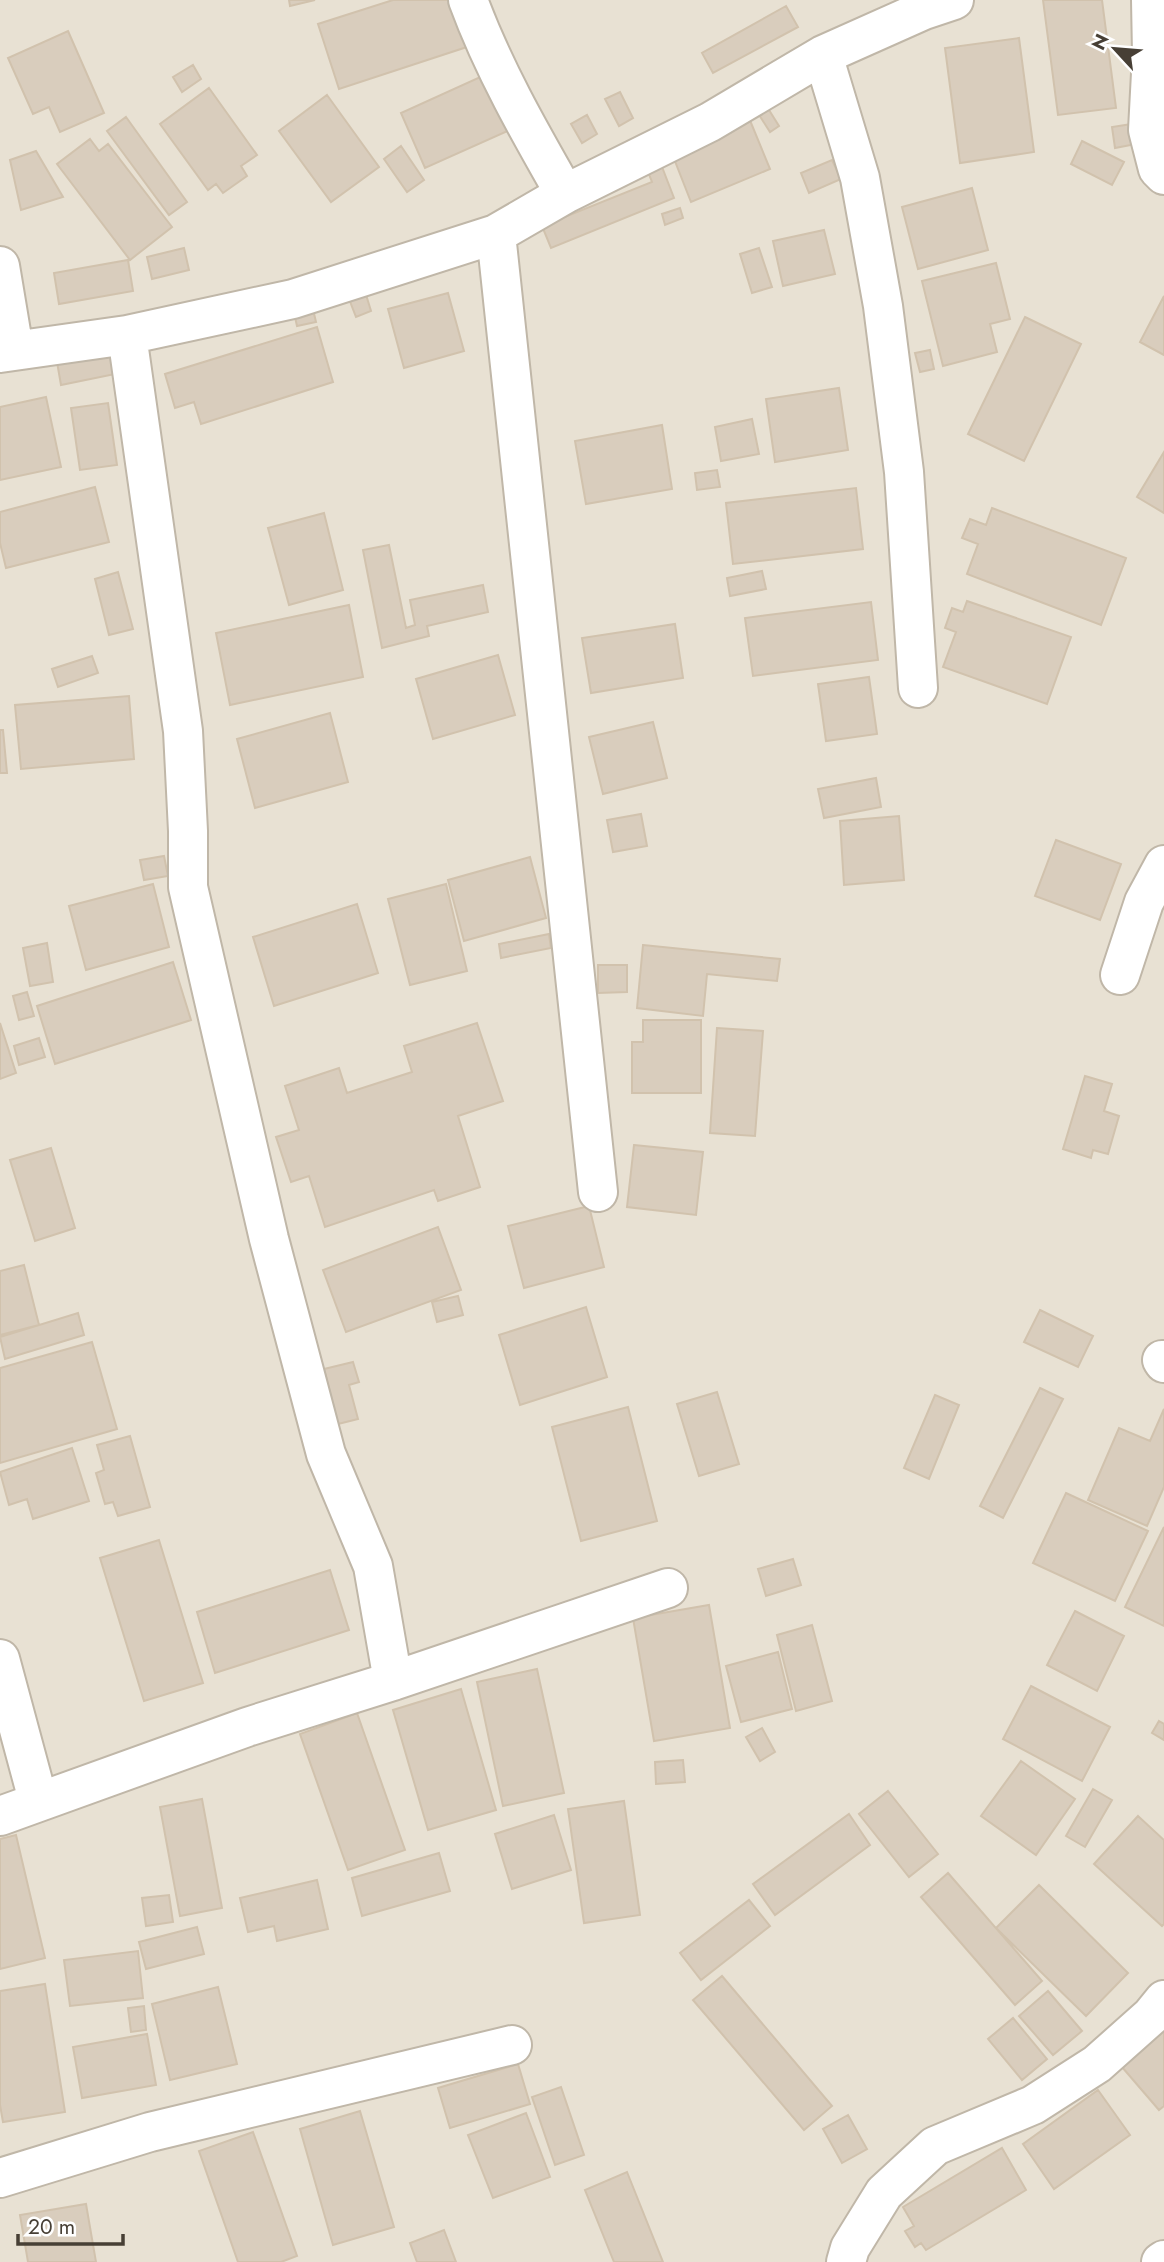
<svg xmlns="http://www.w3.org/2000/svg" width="1164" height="2262" font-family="Jost,sans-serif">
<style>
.residential{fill:#e8e1d3}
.building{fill:#d9cdbd;stroke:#d1c2ad;stroke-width:2}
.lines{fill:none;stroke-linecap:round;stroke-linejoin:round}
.minor-casing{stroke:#c0b7a8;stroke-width:42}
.minor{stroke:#fff;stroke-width:38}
</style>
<rect width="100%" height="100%" fill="#f4efe6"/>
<!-- residential -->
<path class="residential" d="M0 0H1164V2262H0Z"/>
<!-- building -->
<path class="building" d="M289 0H315L290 6Z
M393 0H462L476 44 339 89 318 24Z
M1043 0H1102L1116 108 1058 115Z
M786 6 798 27 713 73 702 53Z
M68 31 104 113 60 132 49 107 33 114 8 58Z
M1019 38 1034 152 960 163 945 48Z
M193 65 201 79 182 92 173 77Z
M489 73 514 128 425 168 401 113Z
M209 88 257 155 241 166 247 176 223 193 216 184 208 190 160 124Z
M620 92 633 118 619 126 605 99Z
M327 95 379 167 331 202 279 131Z
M764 102 779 126 770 132 754 107Z
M587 115 597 134 582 143 571 124Z
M126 117 187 202 169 215 107 131Z
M749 118 770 169 691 202 671 151Z
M1132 124 1136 144 1115 148 1112 127Z
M90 139 99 151 108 144 172 227 130 260 57 164Z
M1082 141 1124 162 1112 185 1071 164Z
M401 146 424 180 407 192 384 159Z
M36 151 63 197 21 210 10 160Z
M657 154 674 198 551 248 542 226 652 182 643 159Z
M832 160 841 179 809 193 801 173Z
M972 188 988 250 918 269 902 207Z
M680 208 683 218 665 225 662 214Z
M824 230 835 274 783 286 773 241Z
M184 248 189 270 152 279 147 257Z
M759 248 772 287 752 293 740 254Z
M128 260 133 291 59 304 54 273Z
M996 263 1010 319 990 324 997 352 943 366 922 281Z
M363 285 371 311 356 317 346 291Z
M448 293 464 351 404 368 388 309Z
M1164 296V355L1140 342Z
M312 305 316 322 297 326 293 308Z
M1025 317 1081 344 1024 461 968 434Z
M317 327 333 382 201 424 194 402 175 408 165 374Z
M930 350 934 369 920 372 915 353Z
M116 351 120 373 61 385 57 362Z
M839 388 848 450 775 462 766 399Z
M46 397 61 467 0 480V407Z
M108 403 117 465 80 470 71 408Z
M752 419 759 454 721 461 715 427Z
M662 425 672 489 586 504 575 441Z
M1164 452V513L1137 497Z
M717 470 720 487 697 490 695 473Z
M95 487 109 542 6 568 0 543V512Z
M856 488 863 549 733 564 726 503Z
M992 508 1126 558 1101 625 967 574 978 544 962 538 970 519 986 525Z
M324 513 343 590 289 605 268 528Z
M389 545 406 628 415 625 410 600 483 585 488 612 427 626 429 636 382 648 363 550Z
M762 571 766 589 730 596 727 578Z
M118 572 133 629 109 635 95 579Z
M967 601 1071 637 1047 704 943 667 956 632 945 628 952 608 963 612Z
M871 602 878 660 753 676 745 618Z
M349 605 363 677 230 705 216 633Z
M675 624 683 678 591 693 582 638Z
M498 655 515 715 433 739 416 679Z
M92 656 98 673 58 687 52 669Z
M869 677 877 734 826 741 818 684Z
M129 696 134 759 21 769 15 705Z
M330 713 348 782 255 808 237 739Z
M653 722 667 778 603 794 589 737Z
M0 730H3L7 773H0Z
M876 778 881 807 824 818 818 789Z
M641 814 647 846 613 852 607 820Z
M899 816 904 880 844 885 840 821Z
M1056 840 1121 864 1100 920 1035 896Z
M164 856 168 876 144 880 140 860Z
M530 857 546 918 464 941 448 880Z
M153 884 169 947 86 970 69 906Z
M446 884 467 971 410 985 388 899Z
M357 904 378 973 274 1006 253 937Z
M549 934 551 948 501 958 499 944Z
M47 943 53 982 30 986 23 948Z
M643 945 780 959 777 981 707 974 703 1016 637 1008Z
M173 962 191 1020 55 1064 37 1006Z
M598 965H627V992L598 993Z
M27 992 34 1016 19 1020 13 996Z
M643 1020H701V1093H632V1042H643Z
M0 1023 16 1073 0 1079Z
M477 1023 503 1101 458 1116 480 1187 438 1201 434 1190 325 1227 309 1176 291 1182 276 1137 299 1130 285 1086 339 1068 347 1093 412 1072 404 1046Z
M717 1028 763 1031 755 1136 710 1133Z
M39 1038 45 1057 19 1065 14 1046Z
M1085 1076 1112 1084 1104 1111 1119 1116 1108 1154 1093 1150 1091 1158 1063 1149Z
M634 1145 703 1152 696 1215 627 1207Z
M51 1148 75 1228 35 1241 10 1160Z
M589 1206 604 1267 524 1288 508 1226Z
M438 1227 461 1290 346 1332 323 1270Z
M24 1265 39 1325 0 1335V1271Z
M458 1296 463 1315 437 1322 432 1302Z
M586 1307 607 1377 520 1405 499 1335Z
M1040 1310 1093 1336 1078 1367 1024 1342Z
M78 1313 84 1335 5 1359 0 1337Z
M92 1342 117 1429 0 1463V1368Z
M353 1362 359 1382 349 1385 358 1419 338 1424 324 1369Z
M1040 1388 1063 1399 1003 1518 980 1506Z
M717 1392 739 1464 699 1476 677 1404Z
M935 1395 959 1405 929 1479 904 1468Z
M628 1407 657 1521 581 1541 552 1427Z
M1164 1409V1487L1147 1526 1088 1500 1119 1428 1150 1441Z
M130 1436 150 1507 118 1516 113 1502 105 1504 96 1473 104 1470 97 1445Z
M72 1448 89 1501 33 1519 27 1499 9 1505 0 1472Z
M1066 1493 1148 1531 1115 1601 1033 1563Z
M1164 1527V1626L1125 1607Z
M159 1540 203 1683 144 1701 100 1558Z
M793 1559 801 1585 766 1596 758 1569Z
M330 1570 349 1630 215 1673 197 1612Z
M709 1605 730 1728 654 1741 633 1618Z
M1075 1611 1124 1636 1097 1691 1047 1665Z
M812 1625 832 1701 796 1711 777 1635Z
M778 1652 792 1709 741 1722 726 1666Z
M537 1669 564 1793 503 1806 477 1682Z
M1031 1686 1110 1727 1082 1781 1003 1739Z
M461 1689 496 1810 428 1830 393 1710Z
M357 1713 405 1850 348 1870 300 1734Z
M1159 1721 1164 1724V1740L1152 1733Z
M762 1728 775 1752 760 1761 746 1737Z
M683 1760 685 1782 656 1784 655 1762Z
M1021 1761 1075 1799 1036 1855 981 1816Z
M1093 1789 1112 1800 1085 1847 1066 1836Z
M888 1791 938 1854 909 1877 859 1814Z
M202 1799 222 1908 180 1916 160 1807Z
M624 1801 640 1915 584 1923 568 1809Z
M849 1814 870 1845 775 1915 753 1884Z
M554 1815 571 1870 512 1889 495 1834Z
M1138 1816 1164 1840V1924L1162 1926 1094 1864Z
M16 1835 45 1958 0 1969V1839Z
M439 1853 450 1891 362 1916 352 1878Z
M948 1873 1042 1981 1015 2005 921 1897Z
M317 1880 328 1929 277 1941 274 1926 248 1932 240 1898Z
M1039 1885 1128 1973 1086 2016 996 1928Z
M169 1895 173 1922 146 1926 142 1898Z
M749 1900 770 1926 701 1980 680 1953Z
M197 1927 204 1954 146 1969 139 1942Z
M138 1951 143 1998 70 2006 64 1960Z
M722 1976 832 2106 804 2130 693 2000Z
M45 1984 65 2112 3 2122 0 2105V1991Z
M218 1987 237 2064 170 2080 152 2004Z
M1048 1991 1082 2031 1053 2055 1019 2016Z
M144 2006 146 2030 131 2032 128 2008Z
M1013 2018 1047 2059 1022 2080 988 2039Z
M1164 2030V2106L1159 2110 1122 2067Z
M147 2034 156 2085 82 2098 73 2047Z
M518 2064 530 2104 450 2128 438 2088Z
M561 2087 584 2155 555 2165 532 2097Z
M1098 2090 1130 2135 1054 2189 1023 2144Z
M360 2111 394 2227 333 2245 300 2129Z
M526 2113 550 2177 493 2198 468 2135Z
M848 2115 867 2149 842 2163 823 2129Z
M253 2132 297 2256 281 2262H238L199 2151Z
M1002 2148 1026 2190 926 2250 921 2243 915 2247 905 2231 914 2226 903 2207Z
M627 2172 663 2262H614L585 2190Z
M86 2204 96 2262H28L20 2215Z
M444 2230 456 2262H417L410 2243Z"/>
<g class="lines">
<!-- minor casing -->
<g class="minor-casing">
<path id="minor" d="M468 0C493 68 529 131 565 194
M1151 0 1152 54 1148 130 1158 169 1164 175
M823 55 860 178 883 306 904 472 918 688
M496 234 598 1192
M0 266 14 350
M127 335 183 731 188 831V887L269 1239 326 1454 373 1566 393 1681
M0 353 127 335 293 299 496 234 565 194 710 122 823 55 924 10 954 0
M1120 975 1144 902 1164 865
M1162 1360 1164 1363
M0 1659 38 1800
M0 1816 247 1727 393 1681 668 1588
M0 2178 150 2132 512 2045
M846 2262 850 2248 884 2193 935 2146 1033 2105 1097 2064 1151 2016 1164 2000
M1161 2262 1164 2260"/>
</g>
<!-- minor -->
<use href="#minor" class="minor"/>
</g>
<!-- north arrow -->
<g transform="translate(1115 49) rotate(296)" stroke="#ffffff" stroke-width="5" paint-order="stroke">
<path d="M0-5L12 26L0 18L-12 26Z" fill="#473f35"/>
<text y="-10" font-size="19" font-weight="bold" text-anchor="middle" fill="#473f35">N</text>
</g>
<!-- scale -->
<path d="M18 2234v10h105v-10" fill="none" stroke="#473f35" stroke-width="3.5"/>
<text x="28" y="2234" font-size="21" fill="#473f35" stroke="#ffffff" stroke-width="5" paint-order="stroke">20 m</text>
</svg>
